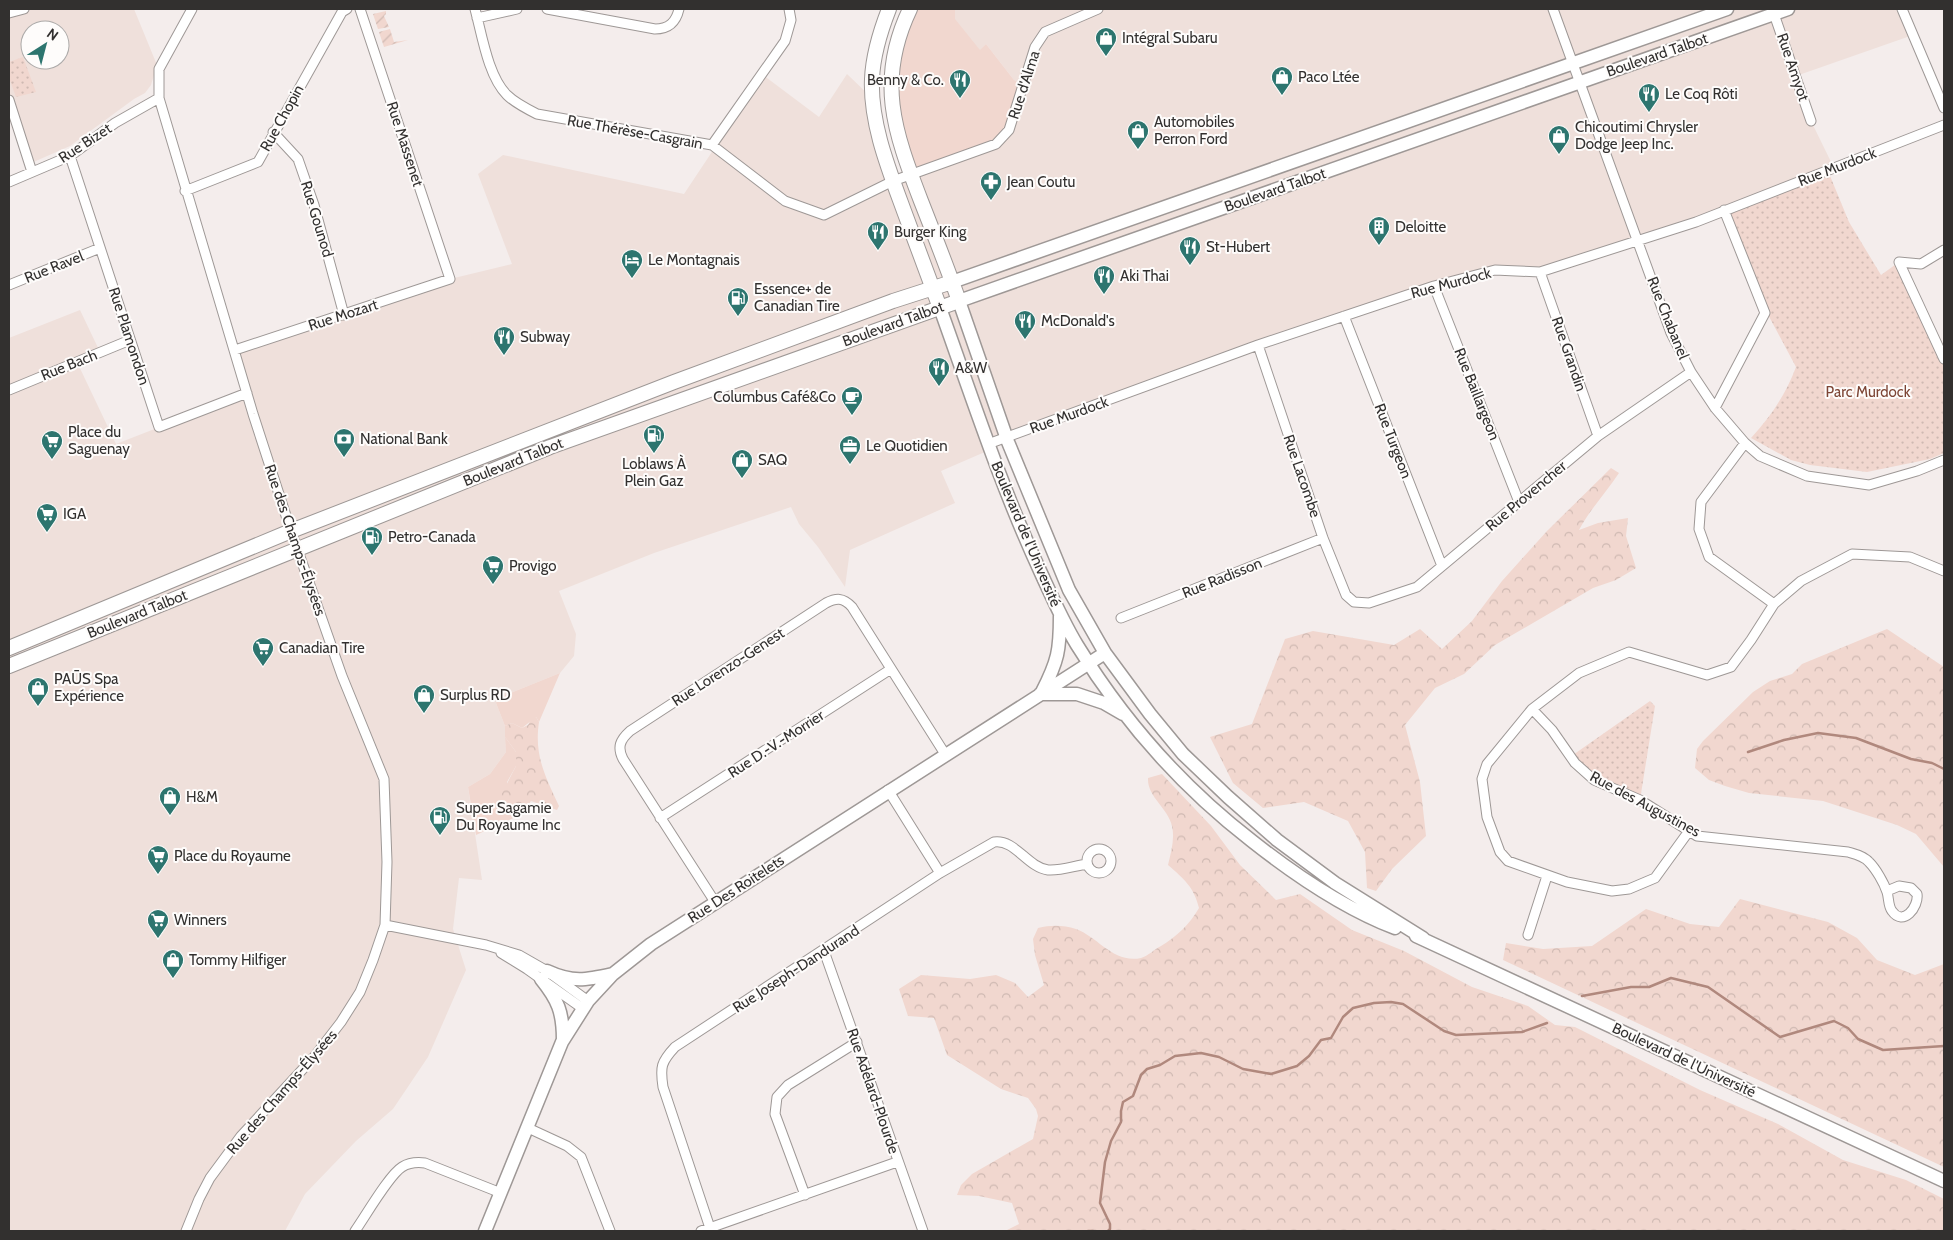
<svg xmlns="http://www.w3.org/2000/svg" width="1953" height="1240" font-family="Cabin,sans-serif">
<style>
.built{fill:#efe0db;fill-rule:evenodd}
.grass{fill:#f1d7cf}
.forest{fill:url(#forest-crowns)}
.park{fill:url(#park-dots)}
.garden{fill:url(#garden-furrows)}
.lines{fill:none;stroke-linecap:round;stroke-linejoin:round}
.stream{stroke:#b0887d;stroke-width:2.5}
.street-casing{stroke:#9e9896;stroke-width:11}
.secondary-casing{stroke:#9e9896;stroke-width:15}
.primary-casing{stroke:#9e9896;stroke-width:16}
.street{stroke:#fff;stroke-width:9}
.secondary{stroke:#fff;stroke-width:12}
.primary{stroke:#fff;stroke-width:14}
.labels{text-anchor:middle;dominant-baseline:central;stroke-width:4;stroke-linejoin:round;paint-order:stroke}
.poi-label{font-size:15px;fill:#32302f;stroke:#fefcfb;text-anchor:start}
.street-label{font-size:15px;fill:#32302f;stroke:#fefcfb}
.park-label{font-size:15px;fill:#7d4535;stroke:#fefcfb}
</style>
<defs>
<pattern id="forest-crowns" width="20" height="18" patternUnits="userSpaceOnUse" patternTransform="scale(1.25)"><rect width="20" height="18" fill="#f1d7cf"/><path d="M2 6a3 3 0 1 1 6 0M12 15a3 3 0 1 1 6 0" fill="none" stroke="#cfb9b2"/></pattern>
<pattern id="park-dots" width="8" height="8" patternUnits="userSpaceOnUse" patternTransform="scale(1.25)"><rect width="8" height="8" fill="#f1d7cf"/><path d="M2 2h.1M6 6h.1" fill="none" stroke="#cfb9b2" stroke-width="1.8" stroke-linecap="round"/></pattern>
<pattern id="garden-furrows" width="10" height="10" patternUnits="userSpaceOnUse" patternTransform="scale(1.25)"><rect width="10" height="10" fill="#f1d7cf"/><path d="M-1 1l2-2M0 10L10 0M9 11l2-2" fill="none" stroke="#cfb9b2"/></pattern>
</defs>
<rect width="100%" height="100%" fill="#f4edec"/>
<!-- built -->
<path class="built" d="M24 9H134L157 65 151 85 145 93 134 99 70 146 29 164 9 100V13ZM30 30H60V60H30Z
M955 9H1902L1913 35 1796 76 1811 121 1834 168 1725 210 1540 272 1495 270 1434 286 1098 405 1008 442 941 471 955 503 850 550 845 587 818 547 799 524 791 507 654 553 559 591 576 634 574 656 560 673 498 698 496 703 505 726 506 752 490 774 468 787 482 880 459 878 453 929 466 970 428 1057 393 1109 356 1141 305 1194 285 1231H9V338L80 310 100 352 77 362 116 444 247 393 235 350 450 279 512 264 478 174 503 155 684 194 763 75 819 117 847 74 872 98 894 181 1014 80 986 44 980 51 954 19Z"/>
<!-- grass -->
<path class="grass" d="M910 9H955V19L980 50 986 44 1014 80 1023 86 1009 130 996 144 911 176 894 123 903 23Z
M560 673 539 722 536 717 522 728 512 723 505 726 496 703 498 698Z
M505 737 516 752V766L507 782 509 809 522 814 476 835 468 787 490 774 506 752Z"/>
<!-- forest -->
<path class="forest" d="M1611 468 1619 473C1606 493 1590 509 1579 530L1598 523 1628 518 1626 536 1636 568 1616 580 1593 588 1495 645 1464 674 1435 688 1405 725 1420 782 1426 836 1392 869 1376 891 1367 888 1365 852 1348 821 1304 802 1263 808 1233 783 1210 737 1252 724 1285 639 1313 631 1394 645 1420 629 1442 649 1472 621 1502 581 1547 531Z
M1887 629 1944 667V867L1916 834 1897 825 1823 801 1749 793 1725 786 1709 780 1695 768 1697 749 1703 741 1753 692 1770 681 1792 674 1802 664Z
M536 717 539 722C534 755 545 776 559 806L557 810 531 801 522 814 509 809 500 797 516 766V752L505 737V726L512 723 522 728 528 725 532 718Z
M1162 774 1211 826 1240 865 1276 900 1300 894 1352 930 1404 951 1472 987 1528 1006 1555 1025 1575 1027 1700 1090 1778 1124 1843 1160 1906 1180 1944 1199V1231H1005L1019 1224 1012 1203 979 1196 957 1195 961 1185 972 1174 1033 1139 1038 1116 1036 1109 1028 1098 1001 1089 947 1055 934 1018 908 1016 899 989 921 975 970 979 996 975 1015 983 1028 997 1044 985 1035 955 1033 939 1038 928C1051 925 1063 925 1076 929 1098 937 1114 964 1141 958 1148 956 1155 949 1161 946 1176 937 1190 924 1199 908 1194 887 1184 879 1168 865 1171 852 1175 839 1172 826 1168 808 1147 797 1148 778Z
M1740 899 1828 922 1857 938 1877 960 1915 975 1944 964V962V1167L1503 960 1506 943 1543 949 1592 946 1646 909 1690 924 1719 927Z"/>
<!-- park -->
<path class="park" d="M23 57 36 92 16 97 9 78V62Z
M1828 171 1849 222 1881 275 1899 262 1944 354V453L1930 459 1867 472 1810 465 1791 460 1751 438C1770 418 1786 394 1796 367L1758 296 1726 214Z
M1650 701 1655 706 1640 800 1594 780 1570 757Z"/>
<!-- garden -->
<path class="garden" d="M386 11V14L384 16 389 27 378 29 373 14Z
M390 29 394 42 408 40 384 47 379 32Z"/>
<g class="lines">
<!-- stream -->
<path class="stream" d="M1748 752 1784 740 1818 733 1856 738 1911 759 1932 763 1944 769
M1582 996 1631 987H1649L1671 978 1708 987 1780 1037 1834 1021 1848 1028 1858 1039 1883 1050 1944 1046
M1088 1231H1093
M1108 1231 1110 1229V1224L1100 1203 1105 1162 1111 1141 1121 1122V1111L1123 1102 1133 1096 1141 1075 1147 1069 1160 1065 1175 1056 1201 1053 1219 1057 1243 1069 1271 1074 1297 1066 1309 1056 1321 1040 1331 1038 1343 1017 1353 1008 1374 1003 1391 1002 1403 1004 1444 1031 1456 1035 1522 1032 1547 1023"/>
<!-- street casing -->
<g class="street-casing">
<path id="street" d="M475 9C482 35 488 76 507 95 515 103 527 109 537 114L712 145 785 201 824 215 893 181 996 144 1009 130 1035 47 1045 32 1098 9
M547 9 655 29C669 29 676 22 679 9
M1553 9 1671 333 1691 372 1715 408 1745 443 1760 456 1807 476 1869 485 1917 471 1944 460
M1902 9 1944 108
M9 13 24 9
M1774 14 1811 121
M477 18 517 9
M9 100 32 172
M273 132 298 159 314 205 344 315
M712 145 785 41 791 20 789 9
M70 156 159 427 247 393
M9 182 70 156 115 123 159 98
M185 191 258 162 342 12 347 9
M1944 250 1921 264 1899 262 1944 359
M1540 272 1598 436
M9 285 100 248
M1434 286 1519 502
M1344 316 1442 566
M1258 345 1323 538 1346 595 1354 602 1369 603 1417 587 1598 436 1691 372
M235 350 450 279 360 9
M9 390 130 340
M1715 408 1765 313 1724 210
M1745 443 1701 502 1699 529 1709 557 1774 604
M988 444 1258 345 1434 286 1495 270 1540 272 1696 222 1944 125
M1121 618 1323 538
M1532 709 1552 730 1575 763 1594 780 1640 800 1697 836 1848 852C1855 854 1864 856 1869 862 1876 869 1884 883 1887 892 1889 898 1888 906 1892 911 1903 927 1919 907 1917 894L1911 888 1899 886 1887 891
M888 790 940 873
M660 818 891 669
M1689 831 1655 878 1629 889 1612 891 1567 882 1508 861 1500 852 1487 817 1482 779 1487 764 1532 709 1579 673 1629 652 1707 675 1731 667 1751 640 1774 604 1801 581 1852 554 1910 557 1944 571
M1087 861a12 12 0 1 1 24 0a12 12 0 1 1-24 0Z
M715 902 623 759C617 747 620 740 630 731L826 603C836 598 843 597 852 607L945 754
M385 925 486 945 519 955 547 971 588 1001
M1528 935 1547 876
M824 951 923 1231
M501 953 527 969 582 1008
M528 1128 567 1146 581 1157 610 1231
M805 1195 775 1114 777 1097 788 1085 857 1042
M710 1228 663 1087C660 1067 661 1062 675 1047L940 873 994 842C1015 839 1027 867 1048 870 1060 871 1074 866 1087 864
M186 1231 199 1199 210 1178 241 1136 314 1057 341 1022 360 992 373 960 385 925 387 862 384 779 342 676 291 531 253 414 159 98V69L192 9
M355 1231C365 1217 389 1175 402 1167 410 1162 417 1162 425 1163L501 1193
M701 1231 897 1162"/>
</g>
<!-- secondary casing -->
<g class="secondary-casing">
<path id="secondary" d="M952 282 1727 9
M940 308C972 397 1001 487 1041 573 1052 597 1063 622 1077 645 1123 720 1182 787 1252 841 1295 875 1343 908 1395 928
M1042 692C1058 661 1060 650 1060 616
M1040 694H1077L1104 703 1123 714
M1416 936 1944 1181
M1423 938 1335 883 1277 840 1228 797 1183 754 1150 714 1105 653 1069 590 1008 442 959 301 1788 9
M547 971C573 983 586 980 613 974
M541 979C558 1000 563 1012 563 1040
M485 1231 562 1042 588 1001 613 974 651 944 1105 653"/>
</g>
<!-- primary casing -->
<g class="primary-casing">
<path id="primary" d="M889 9C880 32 873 54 872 79 870 123 889 170 904 211 916 243 928 275 940 308
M9 648 291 531 674 382 893 301 952 282
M9 666 550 447 959 301C947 267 934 234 921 201 894 131 876 80 910 9"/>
</g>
<!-- street -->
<use href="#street" class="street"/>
<!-- secondary -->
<use href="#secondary" class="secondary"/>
<!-- primary -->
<use href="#primary" class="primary"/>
</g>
<!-- icons -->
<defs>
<g id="shop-pin" transform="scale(1.125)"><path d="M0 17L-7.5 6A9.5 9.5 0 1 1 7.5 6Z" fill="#2d756f" stroke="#fefcfb"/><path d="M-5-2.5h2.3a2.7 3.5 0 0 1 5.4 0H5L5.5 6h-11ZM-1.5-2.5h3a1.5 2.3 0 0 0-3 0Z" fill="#fff"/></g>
<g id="restaurant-pin" transform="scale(1.125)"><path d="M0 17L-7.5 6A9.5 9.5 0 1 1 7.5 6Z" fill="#2d756f" stroke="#fefcfb"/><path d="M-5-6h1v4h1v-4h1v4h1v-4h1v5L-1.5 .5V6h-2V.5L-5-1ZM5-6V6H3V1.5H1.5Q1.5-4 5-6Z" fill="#fff"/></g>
<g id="pharmacy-pin" transform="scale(1.125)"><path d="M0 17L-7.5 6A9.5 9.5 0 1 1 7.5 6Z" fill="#2d756f" stroke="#fefcfb"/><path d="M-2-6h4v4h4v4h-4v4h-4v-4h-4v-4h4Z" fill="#fff"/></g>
<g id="building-pin" transform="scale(1.125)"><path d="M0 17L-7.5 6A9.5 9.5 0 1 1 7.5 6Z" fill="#2d756f" stroke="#fefcfb"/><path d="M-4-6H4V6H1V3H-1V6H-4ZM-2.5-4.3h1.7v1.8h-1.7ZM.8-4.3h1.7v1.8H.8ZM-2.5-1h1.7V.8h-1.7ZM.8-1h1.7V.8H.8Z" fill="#fff"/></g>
<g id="hotel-pin" transform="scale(1.125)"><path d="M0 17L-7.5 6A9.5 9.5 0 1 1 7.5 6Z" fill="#2d756f" stroke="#fefcfb"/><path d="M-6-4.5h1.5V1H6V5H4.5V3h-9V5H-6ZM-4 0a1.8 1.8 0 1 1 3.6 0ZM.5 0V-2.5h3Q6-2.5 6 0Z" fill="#fff"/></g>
<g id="fuel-pin" transform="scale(1.125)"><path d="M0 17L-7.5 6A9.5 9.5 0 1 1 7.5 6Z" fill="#2d756f" stroke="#fefcfb"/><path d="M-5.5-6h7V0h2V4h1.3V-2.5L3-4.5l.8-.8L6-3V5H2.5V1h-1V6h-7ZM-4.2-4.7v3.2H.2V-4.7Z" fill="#fff"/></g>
<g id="cafe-pin" transform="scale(1.125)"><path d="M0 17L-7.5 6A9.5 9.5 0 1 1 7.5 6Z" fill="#2d756f" stroke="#fefcfb"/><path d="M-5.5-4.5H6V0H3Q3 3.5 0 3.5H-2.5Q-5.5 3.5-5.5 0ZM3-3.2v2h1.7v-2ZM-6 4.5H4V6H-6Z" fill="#fff"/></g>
<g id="bank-pin" transform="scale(1.125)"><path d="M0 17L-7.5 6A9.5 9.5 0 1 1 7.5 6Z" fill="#2d756f" stroke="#fefcfb"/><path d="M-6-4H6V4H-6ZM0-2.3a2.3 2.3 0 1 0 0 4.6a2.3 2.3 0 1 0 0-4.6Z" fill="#fff"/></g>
<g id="supermarket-pin" transform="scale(1.125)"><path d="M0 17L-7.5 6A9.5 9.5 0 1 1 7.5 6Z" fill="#2d756f" stroke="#fefcfb"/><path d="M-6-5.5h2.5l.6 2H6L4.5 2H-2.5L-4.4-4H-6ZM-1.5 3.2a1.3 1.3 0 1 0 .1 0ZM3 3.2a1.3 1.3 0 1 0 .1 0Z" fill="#fff"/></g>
<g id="office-pin" transform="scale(1.125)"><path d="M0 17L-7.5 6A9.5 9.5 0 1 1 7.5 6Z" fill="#2d756f" stroke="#fefcfb"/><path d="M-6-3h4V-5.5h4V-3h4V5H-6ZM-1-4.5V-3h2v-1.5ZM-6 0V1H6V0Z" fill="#fff"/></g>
</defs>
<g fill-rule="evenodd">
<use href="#shop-pin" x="1106" y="38"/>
<use href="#shop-pin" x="1282" y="77"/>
<use href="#restaurant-pin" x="960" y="80"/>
<use href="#restaurant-pin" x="1649" y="94"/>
<use href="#shop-pin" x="1138" y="131"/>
<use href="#shop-pin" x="1559" y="136"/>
<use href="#pharmacy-pin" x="991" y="182"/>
<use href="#building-pin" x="1379" y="227"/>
<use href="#restaurant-pin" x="878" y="232"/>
<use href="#restaurant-pin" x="1190" y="247"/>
<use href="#hotel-pin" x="632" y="260"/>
<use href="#restaurant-pin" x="1104" y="276"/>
<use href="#fuel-pin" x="738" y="298"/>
<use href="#restaurant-pin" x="1025" y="321"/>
<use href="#restaurant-pin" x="504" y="337"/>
<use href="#restaurant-pin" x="939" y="368"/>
<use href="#cafe-pin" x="852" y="397"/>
<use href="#fuel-pin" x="654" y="435"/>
<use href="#bank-pin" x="344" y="439"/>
<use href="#supermarket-pin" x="52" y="441"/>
<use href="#office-pin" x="850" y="446"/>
<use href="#shop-pin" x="742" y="460"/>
<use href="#supermarket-pin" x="47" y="514"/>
<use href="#fuel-pin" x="372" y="537"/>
<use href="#supermarket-pin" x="493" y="566"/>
<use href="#supermarket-pin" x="263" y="648"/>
<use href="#shop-pin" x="38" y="688"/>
<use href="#shop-pin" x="424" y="695"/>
<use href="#shop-pin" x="170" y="797"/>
<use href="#fuel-pin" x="440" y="817"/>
<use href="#supermarket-pin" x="158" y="856"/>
<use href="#supermarket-pin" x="158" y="920"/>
<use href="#shop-pin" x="173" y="960"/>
</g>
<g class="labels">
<!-- poi labels -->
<g class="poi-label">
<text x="1122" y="38">Intégral Subaru</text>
<text x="1298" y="77">Paco Ltée</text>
<text x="944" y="80" text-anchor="end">Benny &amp; Co.</text>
<text x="1665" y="94">Le Coq Rôti</text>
<text x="1154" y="122">Automobiles<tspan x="1154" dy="17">Perron Ford</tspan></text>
<text x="1575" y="127">Chicoutimi Chrysler<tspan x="1575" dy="17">Dodge Jeep Inc.</tspan></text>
<text x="1007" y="182">Jean Coutu</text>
<text x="1395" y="227">Deloitte</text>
<text x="894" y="232">Burger King</text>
<text x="1206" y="247">St-Hubert</text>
<text x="648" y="260">Le Montagnais</text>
<text x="1120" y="276">Aki Thai</text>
<text x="754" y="289">Essence+ de<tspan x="754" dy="17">Canadian Tire</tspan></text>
<text x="1041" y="321">McDonald's</text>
<text x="520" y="337">Subway</text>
<text x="955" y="368">A&amp;W</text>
<text x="836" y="397" text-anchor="end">Columbus Café&amp;Co</text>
<text x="68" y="432">Place du<tspan x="68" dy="17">Saguenay</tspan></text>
<text x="360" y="439">National Bank</text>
<text x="866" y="446">Le Quotidien</text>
<text x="758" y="460">SAQ</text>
<text x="654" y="464" text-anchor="middle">Loblaws À<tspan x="654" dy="17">Plein Gaz</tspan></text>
<text x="63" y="514">IGA</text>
<text x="388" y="537">Petro-Canada</text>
<text x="509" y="566">Provigo</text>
<text x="279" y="648">Canadian Tire</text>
<text x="54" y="679">PAŪS Spa<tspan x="54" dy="17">Expérience</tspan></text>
<text x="440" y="695">Surplus RD</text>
<text x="186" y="797">H&amp;M</text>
<text x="456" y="808">Super Sagamie<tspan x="456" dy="17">Du Royaume Inc</tspan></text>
<text x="174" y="856">Place du Royaume</text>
<text x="174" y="920">Winners</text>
<text x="189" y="960">Tommy Hilfiger</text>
</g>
<!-- street labels -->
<g class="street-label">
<text transform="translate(1657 55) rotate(-19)">Boulevard Talbot</text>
<text transform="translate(1793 67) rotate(71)">Rue Amyot</text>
<text transform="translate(1024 85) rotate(-72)">Rue d'Alma</text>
<text transform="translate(282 118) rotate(-61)">Rue Chopin</text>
<text transform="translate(635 132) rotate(10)">Rue Thérèse-Casgrain</text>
<text transform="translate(85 143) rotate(-33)">Rue Bizet</text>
<text transform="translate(405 144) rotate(72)">Rue Massenet</text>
<text transform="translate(1837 167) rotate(-21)">Rue Murdock</text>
<text transform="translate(1275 190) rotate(-19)">Boulevard Talbot</text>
<text transform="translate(317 219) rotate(73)">Rue Gounod</text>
<text transform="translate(54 267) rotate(-22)">Rue Ravel</text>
<text transform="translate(1451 283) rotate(-15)">Rue Murdock</text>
<text transform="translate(343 315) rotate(-18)">Rue Mozart</text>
<text transform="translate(1668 318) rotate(68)">Rue Chabanel</text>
<text transform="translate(893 324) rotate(-20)">Boulevard Talbot</text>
<text transform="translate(129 336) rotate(72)">Rue Plamondon</text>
<text transform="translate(1569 354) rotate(71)">Rue Grandin</text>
<text transform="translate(69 365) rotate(-22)">Rue Bach</text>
<text transform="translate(1477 394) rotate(68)">Rue Baillargeon</text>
<text transform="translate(1069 415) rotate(-20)">Rue Murdock</text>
<text transform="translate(1393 441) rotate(69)">Rue Turgeon</text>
<text transform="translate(513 462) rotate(-22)">Boulevard Talbot</text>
<text transform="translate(1302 476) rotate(71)">Rue Lacombe</text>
<text transform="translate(1526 496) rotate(-40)">Rue Provencher</text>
<text transform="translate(1026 534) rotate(67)">Boulevard de l'Université</text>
<text transform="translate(295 540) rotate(71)">Rue des Champs-Élysées</text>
<text transform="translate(1222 578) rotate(-22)">Rue Radisson</text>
<text transform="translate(137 614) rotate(-22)">Boulevard Talbot</text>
<text transform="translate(728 667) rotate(-33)">Rue Lorenzo-Genest</text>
<text transform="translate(776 744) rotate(-33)">Rue D.-V.-Morrier</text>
<text transform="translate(1645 804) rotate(28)">Rue des Augustines</text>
<text transform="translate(736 889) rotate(-33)">Rue Des Roitelets</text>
<text transform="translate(796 969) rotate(-33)">Rue Joseph-Dandurand</text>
<text transform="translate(1684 1060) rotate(25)">Boulevard de l'Université</text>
<text transform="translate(873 1091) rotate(71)">Rue Adélard-Plourde</text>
<text transform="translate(282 1092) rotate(-49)">Rue des Champs-Élysées</text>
</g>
<!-- park labels -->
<g class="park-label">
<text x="1868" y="392">Parc Murdock</text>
</g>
</g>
<!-- border -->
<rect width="1953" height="1240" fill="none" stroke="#32302f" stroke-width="20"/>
<!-- north arrow -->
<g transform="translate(45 45) rotate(36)"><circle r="24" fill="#fefcfb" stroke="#acaaa9"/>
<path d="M0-4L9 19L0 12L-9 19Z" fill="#2d756f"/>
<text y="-8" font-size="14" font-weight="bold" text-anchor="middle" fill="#32302f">N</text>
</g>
</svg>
